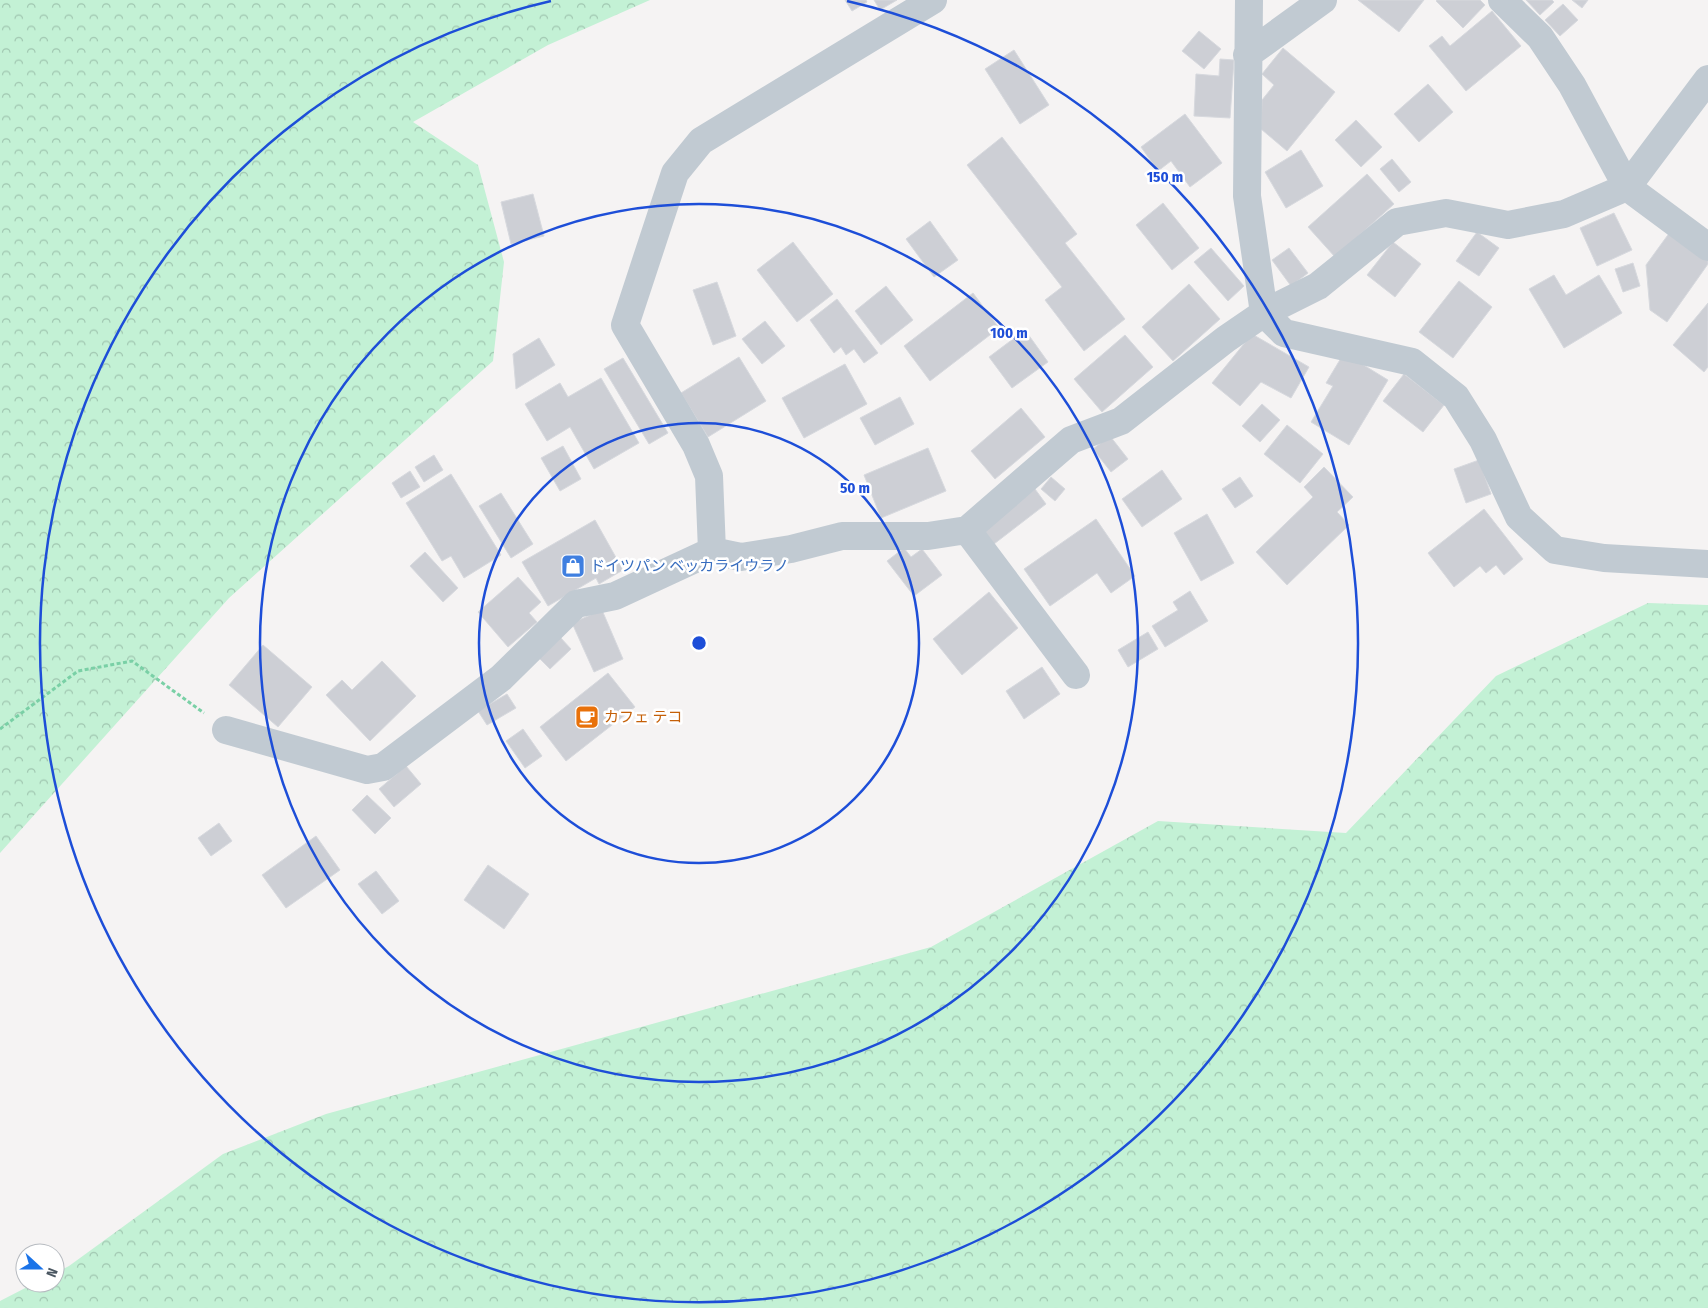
<svg xmlns="http://www.w3.org/2000/svg" width="1708" height="1308" font-family="'Fira Sans Condensed','Noto Sans JP',sans-serif">
<style>
.forest{fill:url(#forest-crowns)}
.building{fill:#cdcfd5;stroke:#d7d9de}
.lines{fill:none;stroke-linecap:round;stroke-linejoin:round}
.path{stroke:#7ad0a6;stroke-width:3;stroke-dasharray:4 2.5;stroke-linecap:butt}
.minor{stroke:#c1cad2;stroke-width:28}
.ring{fill:none;stroke:#1d4ed8;stroke-width:2.5}
.labels{text-anchor:middle;dominant-baseline:central;stroke-width:5;stroke-linejoin:round;paint-order:stroke}
.shop-label{font-size:15px;fill:#366cbe;stroke:#fff;text-anchor:start}
.food-label{font-size:15px;fill:#c56008;stroke:#fff;text-anchor:start}
.centre{fill:#1d4ed8;stroke:#fff;stroke-width:2.5}
.ring-label{font-size:15px;text-anchor:middle;font-weight:bold;fill:#1d4ed8;stroke:#fff;stroke-width:5;stroke-linejoin:round;paint-order:stroke}
</style>
<defs>
<pattern id="forest-crowns" width="20" height="18" patternUnits="userSpaceOnUse" patternTransform="scale(1.25)"><rect width="20" height="18" fill="#c3f1d5"/><path d="M2 6a3 3 0 1 1 6 0M12 15a3 3 0 1 1 6 0" fill="none" stroke="#a0c6b0"/></pattern>
</defs>
<rect width="100%" height="100%" fill="#f5f3f3"/>
<!-- forest -->
<path class="forest" d="M0 0H650L548 45 413 122 478 165 504 262 493 361 229 598 0 853Z
M1648 603 1708 605V1308H0V1301L35 1283H55V1273L69 1266 223 1154 326 1114 931 947 1158 821 1346 833 1496 676Z"/>
<!-- building -->
<path class="building" d="M845 0H866L867 2 852 11Z
M874 0H897L880 10Z
M1358 0H1424L1399 32Z
M1437 0H1480L1485 5 1463 28 1436 1Z
M1526 0H1552L1554 2 1540 15Z
M1572 0H1588L1582 8Z
M1563 4 1578 20 1560 36 1545 20Z
M1492 11 1521 46 1466 91 1429 46 1442 36 1450 46Z
M1199 31 1221 49 1204 69 1182 51Z
M1283 48 1335 92 1287 151 1261 129 1262 100 1274 85 1262 74Z
M1014 50 1049 105 1020 124 985 69Z
M1220 59 1234 60 1230 118 1194 116 1196 74 1219 76Z
M1428 84 1453 112 1419 142 1394 114Z
M1185 114 1222 163 1190 187 1171 161 1158 171 1141 147Z
M1356 120 1382 147 1361 167 1335 140Z
M1002 137 1077 234 1065 243 1125 319 1084 351 1045 300 1062 287 967 165Z
M1301 150 1323 186 1286 208 1265 172Z
M1392 159 1411 182 1399 192 1380 169Z
M1367 174 1394 204 1335 257 1308 227Z
M533 194 544 236 511 244 501 202Z
M1163 203 1199 248 1172 270 1136 225Z
M1614 213 1632 250 1597 266 1580 228Z
M930 221 958 260 934 277 906 239Z
M1477 232 1499 248 1479 276 1456 261Z
M1670 232 1708 259V264L1667 322 1650 310 1646 265Z
M793 242 833 294 797 322 757 270Z
M1393 242 1421 264 1395 297 1367 275Z
M1211 248 1244 286 1228 301 1194 262Z
M1289 248 1308 273 1291 286 1272 260Z
M1633 263 1640 286 1623 292 1615 269Z
M1554 275 1566 295 1599 275 1622 313 1564 348 1529 289Z
M1459 281 1492 307 1453 358 1419 332Z
M717 282 736 336 713 345 693 290Z
M1189 284 1220 319 1173 361 1142 327Z
M886 286 913 320 881 345 855 311Z
M973 293 999 328 930 381 904 346Z
M837 299 878 353 864 363 854 349 846 355 841 347 834 353 810 320Z
M1708 303V367L1704 372 1673 345Z
M765 321 785 346 762 364 742 339Z
M1025 330 1048 362 1012 388 989 357Z
M1252 334 1309 367 1291 398 1261 382 1240 406 1212 383Z
M1125 335 1153 367 1102 412 1074 379Z
M539 338 555 365 516 389 513 354Z
M1344 353 1388 380 1349 445 1311 422 1333 386 1326 383Z
M739 357 766 401 708 437 681 393Z
M623 358 668 433 649 444 604 369Z
M845 364 867 404 804 438 782 398Z
M1404 374 1444 405 1423 432 1383 401Z
M601 378 639 443 594 469 570 427 547 441 525 404 560 383 568 397Z
M900 397 914 424 875 445 860 418Z
M1262 404 1280 420 1260 442 1242 426Z
M1021 408 1045 437 995 479 971 451Z
M1287 425 1323 454 1300 483 1264 454Z
M1110 436 1128 459 1111 472 1093 449Z
M563 446 581 479 560 491 541 458Z
M928 448 946 491 881 518 864 475Z
M434 455 443 470 424 482 415 467Z
M1479 460 1491 494 1466 503 1454 469Z
M1324 467 1353 497 1337 512 1349 525 1287 585 1256 552 1313 497 1304 487Z
M1162 470 1182 499 1142 527 1122 499Z
M410 471 420 487 401 498 392 483Z
M451 474 501 555 464 578 451 556 442 561 406 503Z
M1051 477 1065 489 1055 501 1041 489Z
M1240 477 1253 496 1235 508 1222 489Z
M1035 489 1046 504 994 544 983 529Z
M501 493 533 544 511 558 479 506Z
M1484 509 1523 559 1504 575 1496 565 1486 573 1480 566 1454 587 1428 553Z
M1207 514 1234 563 1201 581 1174 533Z
M1096 519 1135 576 1111 593 1097 573 1050 606 1024 569Z
M595 520 623 570 599 584 596 578 548 606 522 562Z
M904 548 911 557 922 549 942 575 914 596 887 561Z
M425 552 458 588 443 602 410 566Z
M518 577 541 602 529 613 537 622 508 647 478 612Z
M1190 591 1208 621 1165 647 1152 626 1178 610 1173 602Z
M989 592 1018 628 962 675 933 639Z
M602 610 623 659 594 672 572 623Z
M1148 632 1158 649 1128 667 1118 650Z
M560 637 571 649 550 669 539 658Z
M263 645 312 687 278 727 229 685Z
M382 661 416 696 370 741 326 695 342 680 352 690Z
M1042 667 1060 694 1024 719 1006 691Z
M608 673 635 707 566 761 540 727Z
M507 694 516 708 487 725 478 711Z
M523 729 542 756 525 768 506 741Z
M406 766 421 784 394 807 379 789Z
M367 795 391 818 375 834 352 810Z
M219 823 232 841 211 856 198 838Z
M316 836 340 870 286 908 262 875Z
M488 865 529 894 504 929 464 900Z
M376 871 399 901 382 914 358 884Z"/>
<g class="lines">
<!-- path -->
<path class="path" d="M0 729 78 671 132 661 204 713"/>
<!-- minor -->
<path class="minor" d="M1249 0 1247 196 1264 313 1284 333 1412 362 1456 397 1483 440 1519 517 1555 550 1604 558 1708 564
M1502 0 1540 37 1572 85 1627 187 1708 247
M1247 55 1323 0
M967 530 1076 675
M712 551 709 476 696 445 625 325 675 173 701 141 933 0
M226 730 367 770 383 767 501 678 576 604 615 596 712 551 741 557 791 549 842 536H928L967 530 1071 440 1121 421 1226 339 1264 313 1318 286 1397 222 1446 213 1508 225 1564 214 1627 187 1708 79"/>
</g>
<!-- distance rings -->
<g class="ring">
<circle cx="699" cy="643" r="220"/>
<circle cx="699" cy="643" r="439"/>
<path d="M847 1A659 659 0 1 1 551 1"/>
</g>
<!-- icons -->
<defs>
<g id="shop-square" transform="scale(1.25)"><rect x="-9" y="-9" width="18" height="18" rx="4" fill="#3f7fe0" stroke="#fff"/><path d="M-5-2.5h2.3a2.7 3.5 0 0 1 5.4 0H5L5.5 6h-11ZM-1.5-2.5h3a1.5 2.3 0 0 0-3 0Z" fill="#fff"/></g>
<g id="cafe-square" transform="scale(1.25)"><rect x="-9" y="-9" width="18" height="18" rx="4" fill="#e8710a" stroke="#fff"/><path d="M-5.5-4.5H6V0H3Q3 3.5 0 3.5H-2.5Q-5.5 3.5-5.5 0ZM3-3.2v2h1.7v-2ZM-6 4.5H4V6H-6Z" fill="#fff"/></g>
</defs>
<g fill-rule="evenodd">
<use href="#shop-square" x="573" y="566"/>
<use href="#cafe-square" x="587" y="717"/>
</g>
<g class="labels">
<!-- shop labels -->
<g class="shop-label">
<text x="590" y="566">ドイツパン ベッカライウラノ</text>
</g>
<!-- food labels -->
<g class="food-label">
<text x="604" y="717">カフェ テコ</text>
</g>
</g>
<circle cx="699" cy="643" r="8" class="centre"/>
<g class="ring-label">
<text x="1165" y="182">150 m</text>
<text x="1009" y="338">100 m</text>
<text x="855" y="493">50 m</text>
</g>
<!-- north arrow -->
<g transform="translate(40 1268) rotate(111)"><circle r="24" fill="#ffffff" stroke="#b7bbc0"/>
<path d="M0-4L9 19L0 12L-9 19Z" fill="#1a73e8"/>
<text y="-8" font-size="14" font-weight="bold" text-anchor="middle" fill="#4a5661">N</text>
</g>
</svg>
